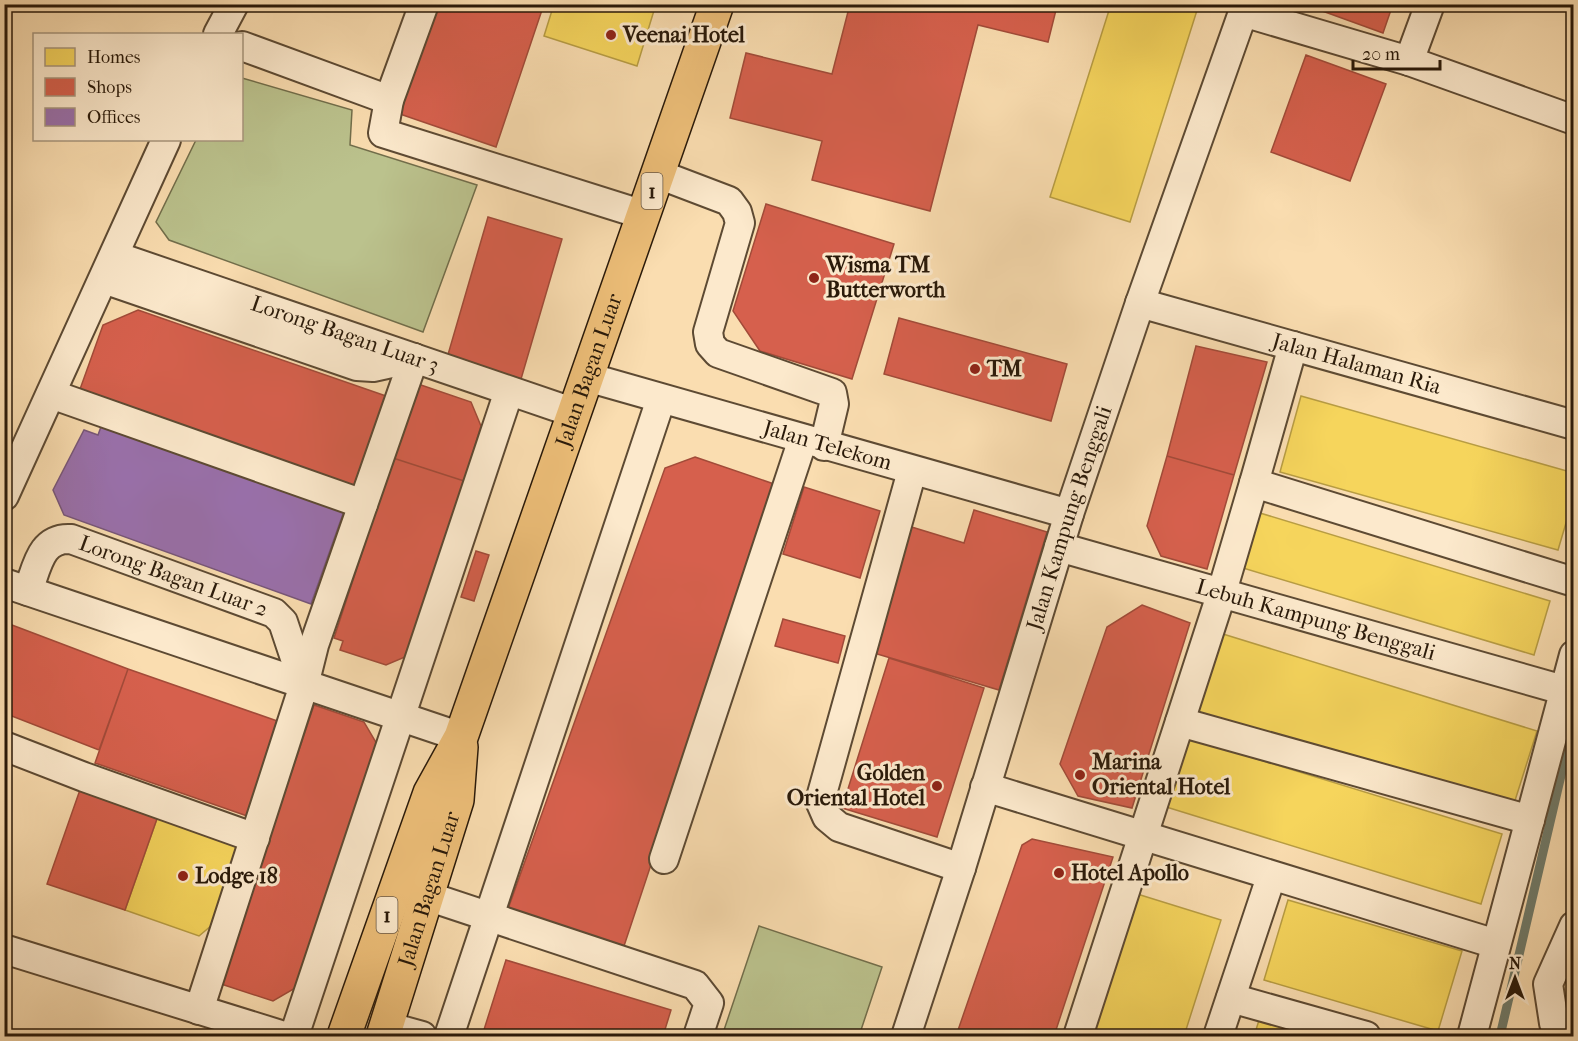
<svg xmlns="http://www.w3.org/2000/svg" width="1578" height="1041" font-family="'IM FELL French Canon',serif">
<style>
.green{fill:#bbc28d;stroke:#726e4b;stroke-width:1.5}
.homes{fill:#f6d55c;stroke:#b89d43;stroke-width:1.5}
.shops{fill:#d6604d;stroke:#a24b39;stroke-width:1.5}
.offices{fill:#9970ab;stroke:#77567a;stroke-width:1.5}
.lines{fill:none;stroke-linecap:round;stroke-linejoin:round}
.stream{stroke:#6f7b6b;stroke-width:9}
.minor-casing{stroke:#5d4a33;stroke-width:32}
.major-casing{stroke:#291909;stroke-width:36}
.minor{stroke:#fce9cc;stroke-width:28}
.major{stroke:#edbe78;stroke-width:33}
.poi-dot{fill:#8f2418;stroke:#fce9cc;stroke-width:2}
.labels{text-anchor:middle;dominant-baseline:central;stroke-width:6;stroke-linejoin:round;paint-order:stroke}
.shield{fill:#fce9cc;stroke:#685744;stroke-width:1.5}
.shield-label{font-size:21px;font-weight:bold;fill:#291909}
.poi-label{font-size:22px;font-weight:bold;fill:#291909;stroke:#fce9cc;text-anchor:start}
.street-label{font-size:22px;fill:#291909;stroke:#fce9cc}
</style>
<rect width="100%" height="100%" fill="#faddb0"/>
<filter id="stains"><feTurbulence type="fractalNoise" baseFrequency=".00333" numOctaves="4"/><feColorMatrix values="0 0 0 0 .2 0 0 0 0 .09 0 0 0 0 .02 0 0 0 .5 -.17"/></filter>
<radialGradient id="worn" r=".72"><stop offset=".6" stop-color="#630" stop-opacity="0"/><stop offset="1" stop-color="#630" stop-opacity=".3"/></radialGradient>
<!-- green -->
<path class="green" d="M242 78 352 110 350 145 477 185 423 332 169 240 156 222 196 140H242Z
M759 926 882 967 859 1036H722Z"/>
<!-- homes -->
<path class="homes" d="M554 4H656L637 66 544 36Z
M1111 4H1199L1130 222 1050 197Z
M1301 396 1574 473V496L1558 550 1280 472Z
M1260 513 1550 601 1534 655 1243 568Z
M1223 634 1537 731 1512 810 1198 712Z
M1185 737 1502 834 1481 904 1163 806Z
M159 813 241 841 212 925 199 936 125 910Z
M1134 893 1221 920 1184 1036H1088Z
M1288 900 1462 951 1438 1031 1264 980Z
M1574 959V983L1565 963Z
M1261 1014 1338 1036H1254Z"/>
<!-- shops -->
<path class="shops" d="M434 4H544L496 147 397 113Z
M850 4H1051L1057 6 1048 42 978 25 930 211 812 180 822 141 730 118 746 53 832 74Z
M1303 4H1393L1383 33Z
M1306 55 1386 84 1350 181 1271 152Z
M766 204 894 244 852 379 760 351 733 311Z
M488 217 562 239 521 379 447 358Z
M138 310 386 396 354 488 79 392 103 325Z
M899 318 1067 364 1051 421 884 374Z
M1196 346 1267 362 1234 475 1167 456Z
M418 384 471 402 481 426 464 481 393 458Z
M1167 456 1234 475 1207 569 1161 556 1147 526Z
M695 457 777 485 623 949 508 909 665 468Z
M393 458 464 481 405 657 386 665 340 650 343 641 334 638Z
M804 487 880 511 860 578 783 554Z
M974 510 1047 532 999 690 867 651 905 525 964 543Z
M476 551 489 555 474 601 461 597Z
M1142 605 1190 623 1132 808 1078 796 1060 764 1107 627Z
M783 619 845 636 838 663 775 646Z
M4 622 128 669 99 750 4 713Z
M889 658 984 688 937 837 842 808Z
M128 669 283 723 250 817 95 763Z
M314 705 364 722 377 744 297 987 273 1001 221 984Z
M81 787 159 813 125 910 47 884Z
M1032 839 1113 857 1054 1036H956L1022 845Z
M506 960 671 1010 663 1036H482Z"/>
<!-- offices -->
<path class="offices" d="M102 424 344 511 311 604 64 515 53 490 84 430 98 435Z"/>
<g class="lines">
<!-- stream -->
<path class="stream" d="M1500 1036 1574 720"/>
<!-- minor casing -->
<g class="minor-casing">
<g id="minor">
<path d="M424 4 389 100 383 133 644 215"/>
<path d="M1243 12 1409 61 1574 120"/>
<path d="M218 34 234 4"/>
<path d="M242 46 389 100"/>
<path d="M1409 61 1430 4"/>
<path d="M658 174 729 201 737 212 740 223 708 332 710 344 718 353 832 393 834 404 824 446"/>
<path id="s1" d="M115 256 575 413"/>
<path d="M104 279 357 366 373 367 414 358"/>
<path id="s2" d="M1140 303 1574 425"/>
<path d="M1293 346 1254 483 1574 582"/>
<path id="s3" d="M587 377 1069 514"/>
<path d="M51 394 363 504"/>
<path d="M912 471 820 801 827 817 839 827 961 868"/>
<path d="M4 496 166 140"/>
<path id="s4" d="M1059 547 1574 693"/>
<path d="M4 583 461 737"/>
<path id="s5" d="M28 591C37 568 40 537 71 539L274 613 283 622 304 685"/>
<path d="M1180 722 1530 820"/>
<path d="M4 746 84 777 255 838"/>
<path d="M985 787 1496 944"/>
<path d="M664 859 803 439"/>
<path d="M427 896 695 985 709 1003 698 1036"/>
<path d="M4 949 284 1036"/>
<path d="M1231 998 1366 1036"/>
<path d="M199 1010 304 685 314 645 414 358"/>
<path d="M386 1026 422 1036"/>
<path d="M294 1036 509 391"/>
<path d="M449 1036 661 399"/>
<path id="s6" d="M906 1036 961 868 1069 514 1140 303 1246 4"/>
<path d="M1078 1036 1221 595 1254 483"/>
<path d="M1218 1036 1271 877"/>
<path d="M1472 1036 1574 655"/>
<path d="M1560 1036 1554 1023 1548 984 1574 926"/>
</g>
</g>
<!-- major casing -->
<g class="major-casing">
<g id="major">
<path id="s7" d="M344 1036 430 793 461 737 717 4"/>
<path id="s8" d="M383 1036 457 800 461 747"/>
</g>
</g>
<!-- minor -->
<use href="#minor" class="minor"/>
<!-- major -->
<use href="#major" class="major"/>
</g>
<!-- markers -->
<g class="poi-dot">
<circle cx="611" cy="35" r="6"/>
<circle cx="814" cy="278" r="6"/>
<circle cx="975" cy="369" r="6"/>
<circle cx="1080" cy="775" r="6"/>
<circle cx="937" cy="786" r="6"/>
<circle cx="1059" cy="873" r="6"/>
<circle cx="183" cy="876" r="6"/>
</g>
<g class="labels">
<!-- shield labels -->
<g class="shield">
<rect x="641.5" y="173" width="21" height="36" rx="4.5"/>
<rect x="376.5" y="897" width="21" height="36" rx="4.5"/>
</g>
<g class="shield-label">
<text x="652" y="191">1</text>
<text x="387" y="915">1</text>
</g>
<!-- poi labels -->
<g class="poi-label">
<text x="623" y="35">Veenai Hotel</text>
<text x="826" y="265">Wisma TM<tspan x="826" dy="25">Butterworth</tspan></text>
<text x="987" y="369">TM</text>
<text x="1092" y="762">Marina<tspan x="1092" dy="25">Oriental Hotel</tspan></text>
<text x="925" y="773" text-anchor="end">Golden<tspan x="925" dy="25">Oriental Hotel</tspan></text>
<text x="1071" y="873">Hotel Apollo</text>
<text x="195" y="876">Lodge 18</text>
</g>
<!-- street labels -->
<g class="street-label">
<text stroke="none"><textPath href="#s1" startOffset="243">Lorong Bagan Luar 3</textPath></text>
<text stroke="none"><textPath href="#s2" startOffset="225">Jalan Halaman Ria</textPath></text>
<text stroke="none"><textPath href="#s7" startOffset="710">Jalan Bagan Luar</textPath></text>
<text stroke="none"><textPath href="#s3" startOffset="250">Jalan Telekom</textPath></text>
<text stroke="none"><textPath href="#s6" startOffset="543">Jalan Kampung Benggali</textPath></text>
<text stroke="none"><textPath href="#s5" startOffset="183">Lorong Bagan Luar 2</textPath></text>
<text stroke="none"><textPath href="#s4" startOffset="267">Lebuh Kampung Benggali</textPath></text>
<text stroke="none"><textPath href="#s8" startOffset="154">Jalan Bagan Luar</textPath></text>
</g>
</g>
<!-- margin -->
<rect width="1578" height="1041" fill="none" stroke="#faddb0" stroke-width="24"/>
<rect x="6" y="6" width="1566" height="1029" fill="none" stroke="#291909" stroke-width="3"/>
<rect x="12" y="12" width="1554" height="1017" fill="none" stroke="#291909" stroke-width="1.5"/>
<!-- legend -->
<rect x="33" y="33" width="210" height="108" fill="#fce9cc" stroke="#a8967e" stroke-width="1.5"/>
<rect x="45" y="48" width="30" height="18" fill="#f6d55c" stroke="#a8967e" stroke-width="1.5"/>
<text x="87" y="63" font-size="18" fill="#291909">Homes</text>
<rect x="45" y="78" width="30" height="18" fill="#d6604d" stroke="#a8967e" stroke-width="1.5"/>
<text x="87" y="93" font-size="18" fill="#291909">Shops</text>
<rect x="45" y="108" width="30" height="18" fill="#9970ab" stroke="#a8967e" stroke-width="1.5"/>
<text x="87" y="123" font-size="18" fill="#291909">Offices</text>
<!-- north arrow -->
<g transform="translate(1515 978)" stroke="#fce9cc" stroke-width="4.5" paint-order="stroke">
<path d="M0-4.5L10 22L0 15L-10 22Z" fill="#291909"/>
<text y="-9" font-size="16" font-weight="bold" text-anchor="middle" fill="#291909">N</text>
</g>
<!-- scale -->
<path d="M1353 60v9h87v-9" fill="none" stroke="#291909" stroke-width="3"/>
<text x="1362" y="60" font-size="18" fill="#291909" stroke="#fce9cc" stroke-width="4.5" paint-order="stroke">20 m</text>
<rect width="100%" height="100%" filter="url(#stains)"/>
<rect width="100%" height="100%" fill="url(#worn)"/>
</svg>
